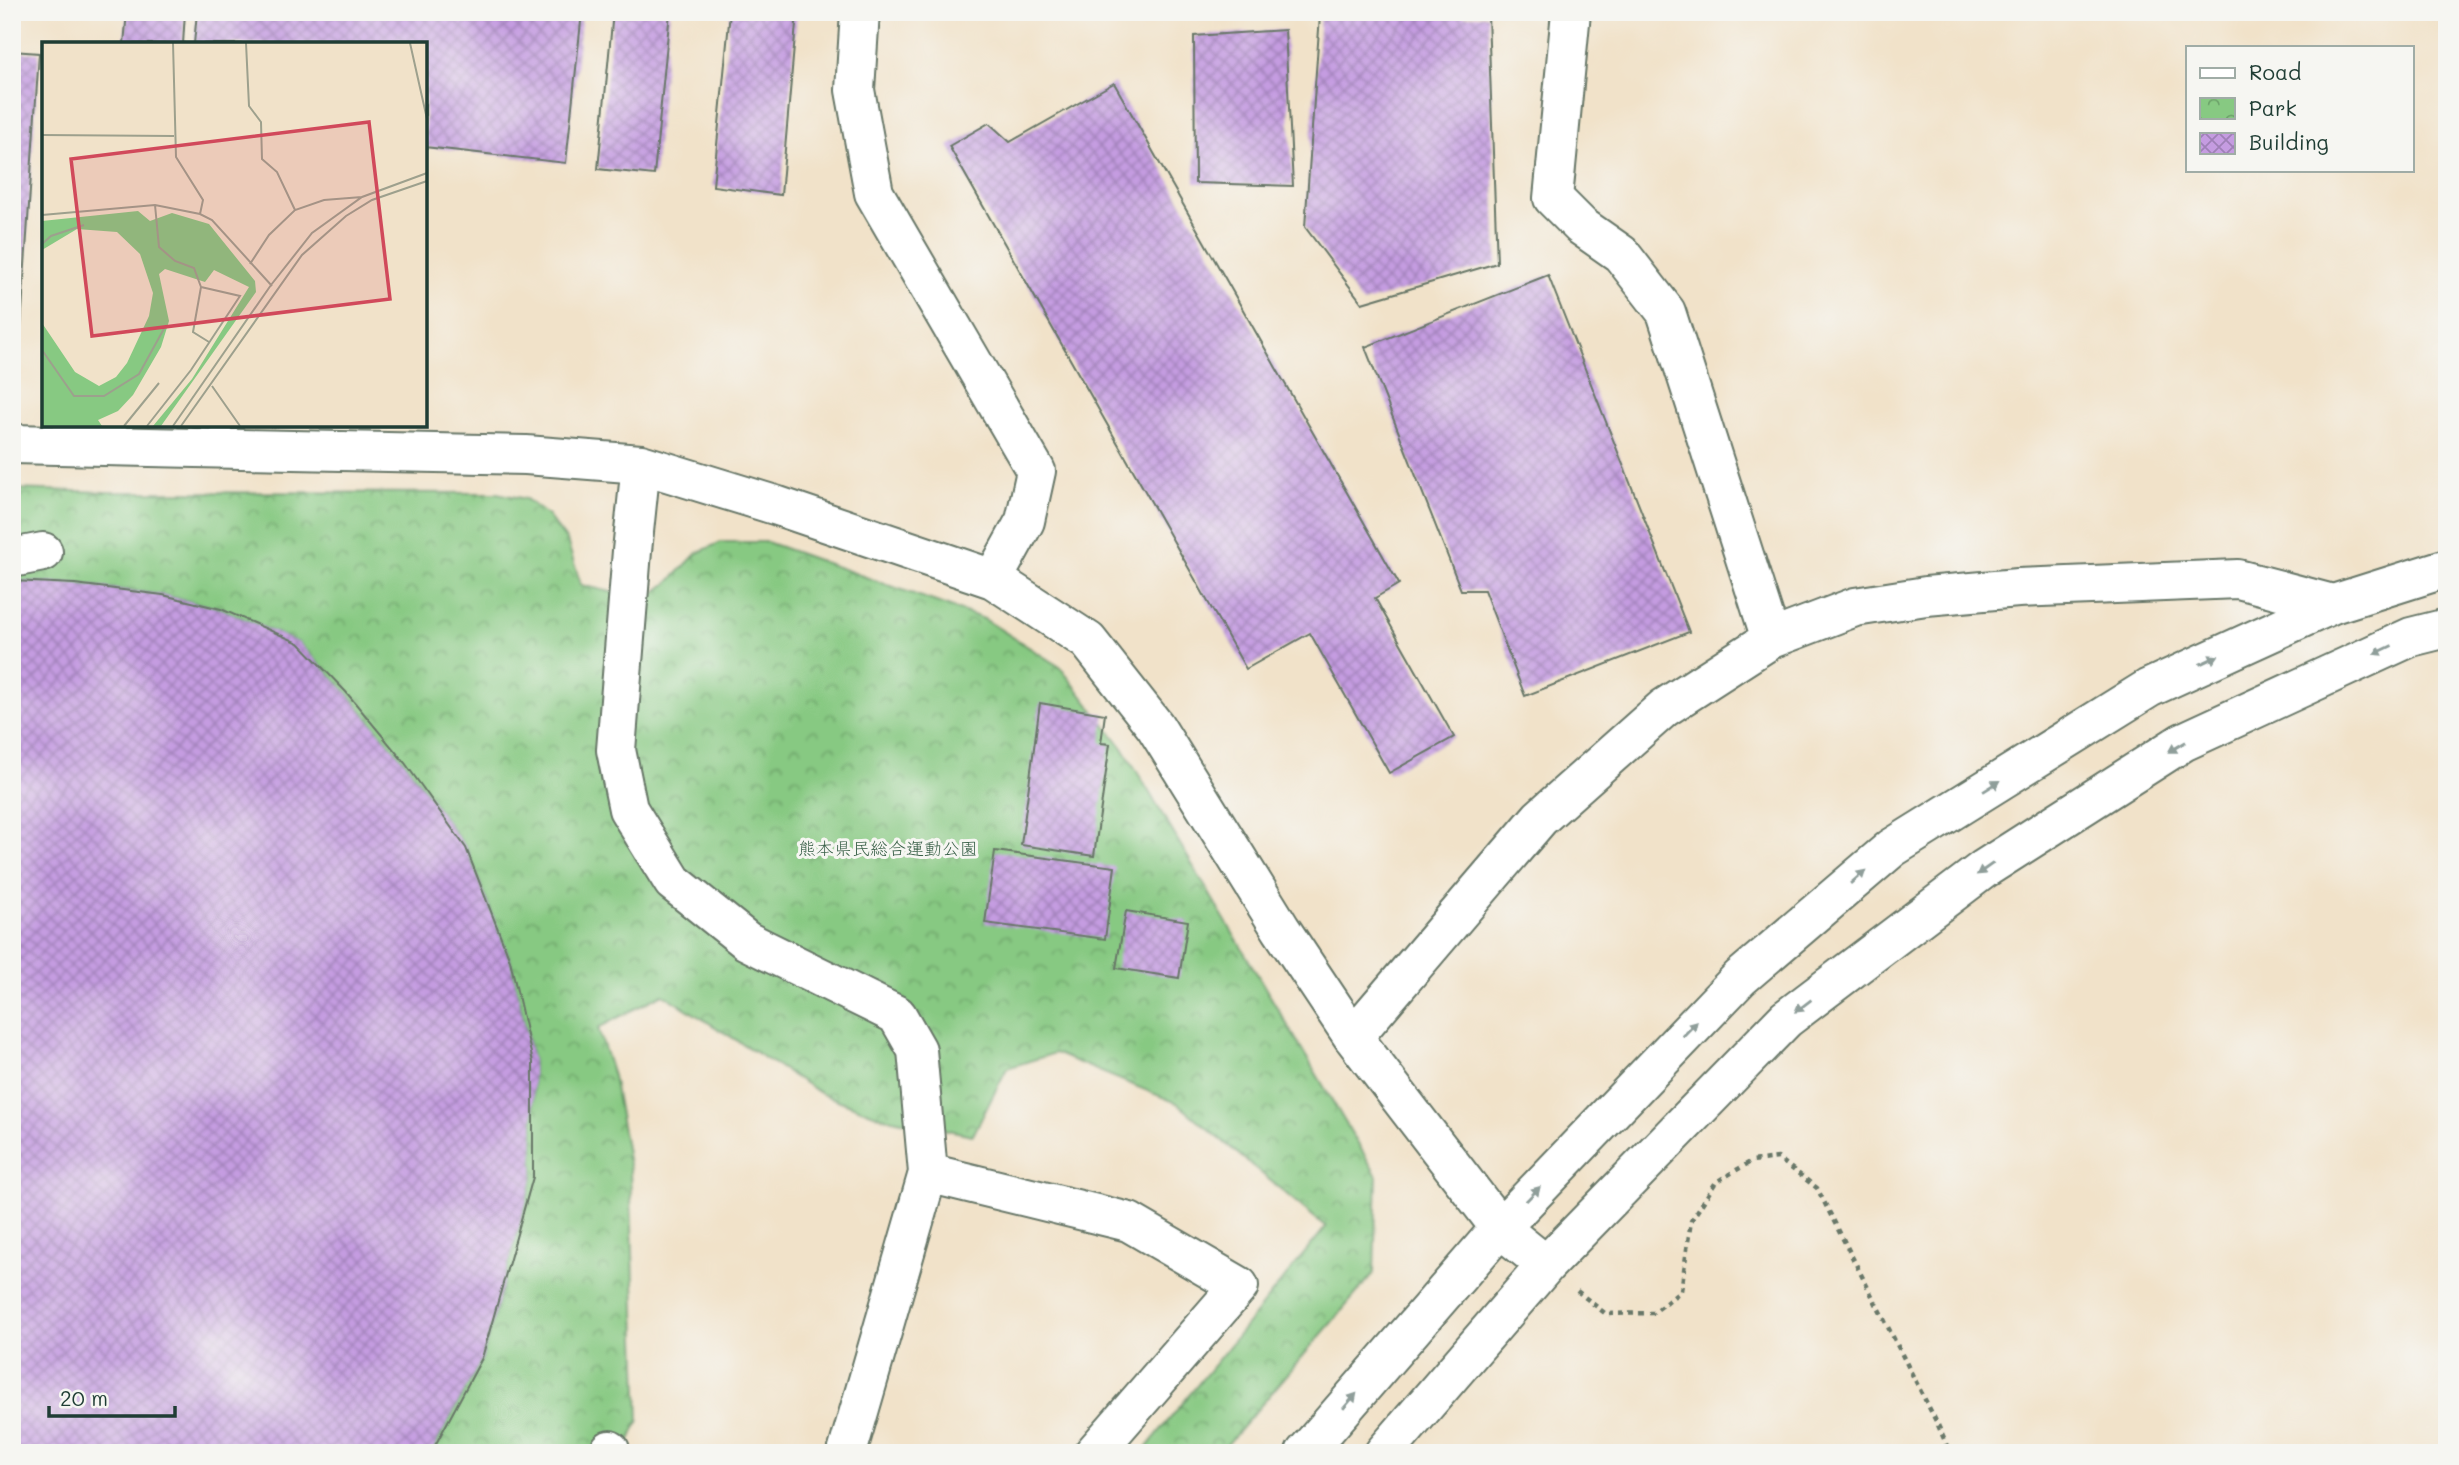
<svg xmlns="http://www.w3.org/2000/svg" width="2459" height="1465" font-family="Mali,'Klee One',sans-serif">
<style>
.park{fill:url(#park-crowns);stroke:#53835b;stroke-width:2}
.building{fill:url(#building-cross-hatch)}
.lines{fill:none;stroke-linecap:round;stroke-linejoin:round}
.minor-casing{stroke:#687768;stroke-width:42}
.path{stroke:#687768;stroke-width:4.5;stroke-dasharray:5 5;stroke-linecap:butt}
.minor{stroke:#fff;stroke-width:38}
.oneway{fill:#8f9e9a}
.labels{text-anchor:middle;dominant-baseline:central;stroke-width:6;stroke-linejoin:round;paint-order:stroke}
.park-label{font-size:18px;fill:#396048;stroke:#f6f6f2}
.inset-road{fill:none;stroke:#9da08d;stroke-width:2}
.view{fill:#d1495b;fill-opacity:0.15;stroke:#d1495b;stroke-width:3.5}
.inset-edge{fill:none;stroke:#1f3d34;stroke-width:3.5}
</style>
<defs>
<pattern id="park-crowns" width="20" height="18" patternUnits="userSpaceOnUse" patternTransform="scale(1.75)"><rect width="20" height="18" fill="#87c982"/><path d="M2 6a3 3 0 1 1 6 0M12 15a3 3 0 1 1 6 0" fill="none" stroke="#6ea46b"/></pattern>
<pattern id="building-cross-hatch" width="8" height="8" patternUnits="userSpaceOnUse" patternTransform="scale(1.75)"><rect width="8" height="8" fill="#c59ce1"/><path d="M0 0l8 8M0 8l8-8" fill="none" stroke="#9f80b7"/></pattern>
</defs>
<rect width="100%" height="100%" fill="#f6f6f2"/>
<filter id="ink" filterUnits="userSpaceOnUse"><feTurbulence type="fractalNoise" baseFrequency=".0143" numOctaves="2"/><feDisplacementMap in="SourceGraphic" scale="14" xChannelSelector="R" yChannelSelector="G"/><feConvolveMatrix kernelMatrix="1 2 1 2 8 2 1 2 1" color-interpolation-filters="sRGB"/></filter>
<filter id="wash" filterUnits="userSpaceOnUse"><feTurbulence type="fractalNoise" baseFrequency=".00686" numOctaves="4" result="noise"/><feDisplacementMap in="SourceGraphic" scale="28" xChannelSelector="R" yChannelSelector="G"/><feGaussianBlur stdDeviation="1.57" result="paint"/><feColorMatrix in="noise" values="0 0 0 0 0 0 0 0 0 0 0 0 0 0 0 0 0 1.4 0 .05"/><feComposite in="paint" operator="in"/></filter>
<g filter="url(#wash)">
<rect width="100%" height="100%" fill="#f1e2c9"/>
<!-- park -->
<path class="park" d="M12 489 105 492 497 493 526 499 547 515 567 541 581 585 645 600 670 581 697 553 721 542H767L984 619 1060 667 1123 748 1377 1176 1374 1273 1220 1453H1142L1326 1227 1177 1103 1055 1053 1007 1068 973 1135 882 1117 822 1094 663 994 598 1028 613 1076 630 1170 639 1420 624 1453H431L482 1358 533 1177V1062L510 960 466 848 405 763 346 692 299 643 221 609 163 595 75 584 12 581Z"/>
<g id="blocks">
<!-- building -->
<path class="building" d="M127 12H185L183 44H124Z
M197 12H582L566 163 425 147V44H194Z
M613 12H670L654 175 598 169Z
M730 12H797L781 195 713 186Z
M1312 12H1458L1465 16 1488 15 1497 263 1362 303 1305 227 1320 15 1312 14Z
M1285 30 1293 186 1195 183 1194 36Z
M12 51 39 53 18 372 12 371Z
M1114 83 1399 584 1375 598 1454 737 1389 773 1310 633 1246 669 949 146 989 123 1010 142Z
M1548 275 1689 632 1525 696 1484 590H1461L1365 347Z
M12 581 75 584 163 595 221 609 299 643 346 692 405 763 466 848 510 960 533 1062V1177L482 1358 431 1453H12Z
M1040 703 1105 714 1101 743 1110 744 1094 856 1021 845Z
M995 851 1115 867 1105 939 985 923Z
M1126 911 1188 921 1179 978 1116 968Z"/>
</g>
</g>
<g filter="url(#ink)">
<use href="#blocks" fill-opacity="0" stroke="#687768" stroke-width="2"/>
<g class="lines">
<!-- minor casing -->
<g class="minor-casing">
<path id="minor" d="M860 12 855 90 874 193 1036 471 1025 521 993 579
M1571 12 1553 198 1581 226 1621 254 1666 312 1771 639
M12 444 526 455 641 464 778 506 993 579 1088 641 1155 726 1281 929 1353 1037 1500 1228 1546 1265
M641 464 632 551 616 750 628 809 673 882 747 941 897 1015 917 1050 928 1173
M12 558 43 552
M1353 1037 1540 818 1664 708 1771 639 1855 607 1926 596 2018 588 2238 579 2333 604
M608 1453 610 1450
M847 1453 928 1173 1129 1222 1239 1286 1094 1453
M1305 1453 1500 1228 1740 978 1892 848 2149 688 2333 604 2447 568
M1384 1453 1546 1265 1786 1019 1984 869 2183 742 2411 637 2447 628"/>
</g>
<!-- path -->
<path class="path" d="M1577 1291 1606 1314 1653 1313 1681 1291 1691 1221 1716 1182 1752 1161 1778 1158 1817 1188 1938 1425 1950 1453"/>
<!-- minor -->
<use href="#minor" class="minor"/>
</g>
<!-- one-way arrows -->
<defs><path id="oneway-solid" d="M-6-.8H1V-3.2L6.5 0L1 3.2V.8H-6Z" transform="scale(1.75)"/></defs>
<g class="oneway">
<use href="#oneway-solid" transform="translate(2383 650) rotate(155)"/>
<use href="#oneway-solid" transform="translate(2209 660) rotate(-25)"/>
<use href="#oneway-solid" transform="translate(2177 747) rotate(149)"/>
<use href="#oneway-solid" transform="translate(1992 786) rotate(-32)"/>
<use href="#oneway-solid" transform="translate(1985 869) rotate(145)"/>
<use href="#oneway-solid" transform="translate(1858 877) rotate(-41)"/>
<use href="#oneway-solid" transform="translate(1803 1006) rotate(143)"/>
<use href="#oneway-solid" transform="translate(1690 1029) rotate(-46)"/>
<use href="#oneway-solid" transform="translate(1533 1194) rotate(-46)"/>
<use href="#oneway-solid" transform="translate(1350 1401) rotate(-49)"/>
</g>
</g>
<g class="labels">
<!-- park labels -->
<g class="park-label">
<text x="888" y="848">熊本県民総合運動公園</text>
</g>
</g>
<!-- overview -->
<g transform="translate(42 42)">
<rect width="385" height="385" fill="#f1e2c9"/>
<path d="M96 169 108 179 130 171 167 182 213 239 214 250 119 384H111L150 337 207 245 172 228 163 240 123 227 117 232 127 279 119 305 91 353 76 369 56 378 60 384H0V281L33 330 57 344 74 335 85 321 107 274 111 251 98 212 75 190 35 187 0 208V179Z" fill="#87c982"/>
<path class="inset-road" d="M131 1 134 115 161 158 158 172M204 1 207 64 219 80 220 117 235 130 253 168M368 1 385 77M0 93 132 94M113 163 117 205 133 219 152 226 159 245M0 173 113 163 158 172 170 178 230 244M0 202 9 194 42 183M208 222 227 193 253 168 282 158 320 155M0 308 32 354H62L97 332 124 283M170 344 198 384M82 384 117 341M105 384 149 328 198 254 159 245 151 290 167 300M131 384 229 243 270 191 320 155 385 131M139 384 260 213 304 174 330 158 385 139"/>
<path class="view" d="M327 80 348 257 50 294 29 117Z"/>
<rect width="385" height="385" class="inset-edge"/>
</g>
<!-- margin -->
<rect width="2459" height="1465" fill="none" stroke="#f6f6f2" stroke-width="42"/>
<!-- legend -->
<rect x="2186" y="46" width="228" height="126" fill="#f6f6f2" stroke="#a0aca6" stroke-width="2"/>
<rect x="2200" y="68" width="35" height="10" fill="#ffffff" stroke="#a0aca6" stroke-width="2"/>
<text x="2249" y="80" font-size="21" fill="#1f3d34">Road</text>
<rect x="2200" y="98" width="35" height="21" fill="url(#park-crowns)" stroke="#a0aca6" stroke-width="2"/>
<text x="2249" y="116" font-size="21" fill="#1f3d34">Park</text>
<rect x="2200" y="133" width="35" height="21" fill="url(#building-cross-hatch)" stroke="#a0aca6" stroke-width="2"/>
<text x="2249" y="150" font-size="21" fill="#1f3d34">Building</text>
<!-- scale -->
<path d="M49 1406v10h126v-10" fill="none" stroke="#1f3d34" stroke-width="3.5"/>
<text x="60" y="1406" font-size="21" fill="#1f3d34" stroke="#f6f6f2" stroke-width="5" paint-order="stroke">20 m</text>
</svg>
